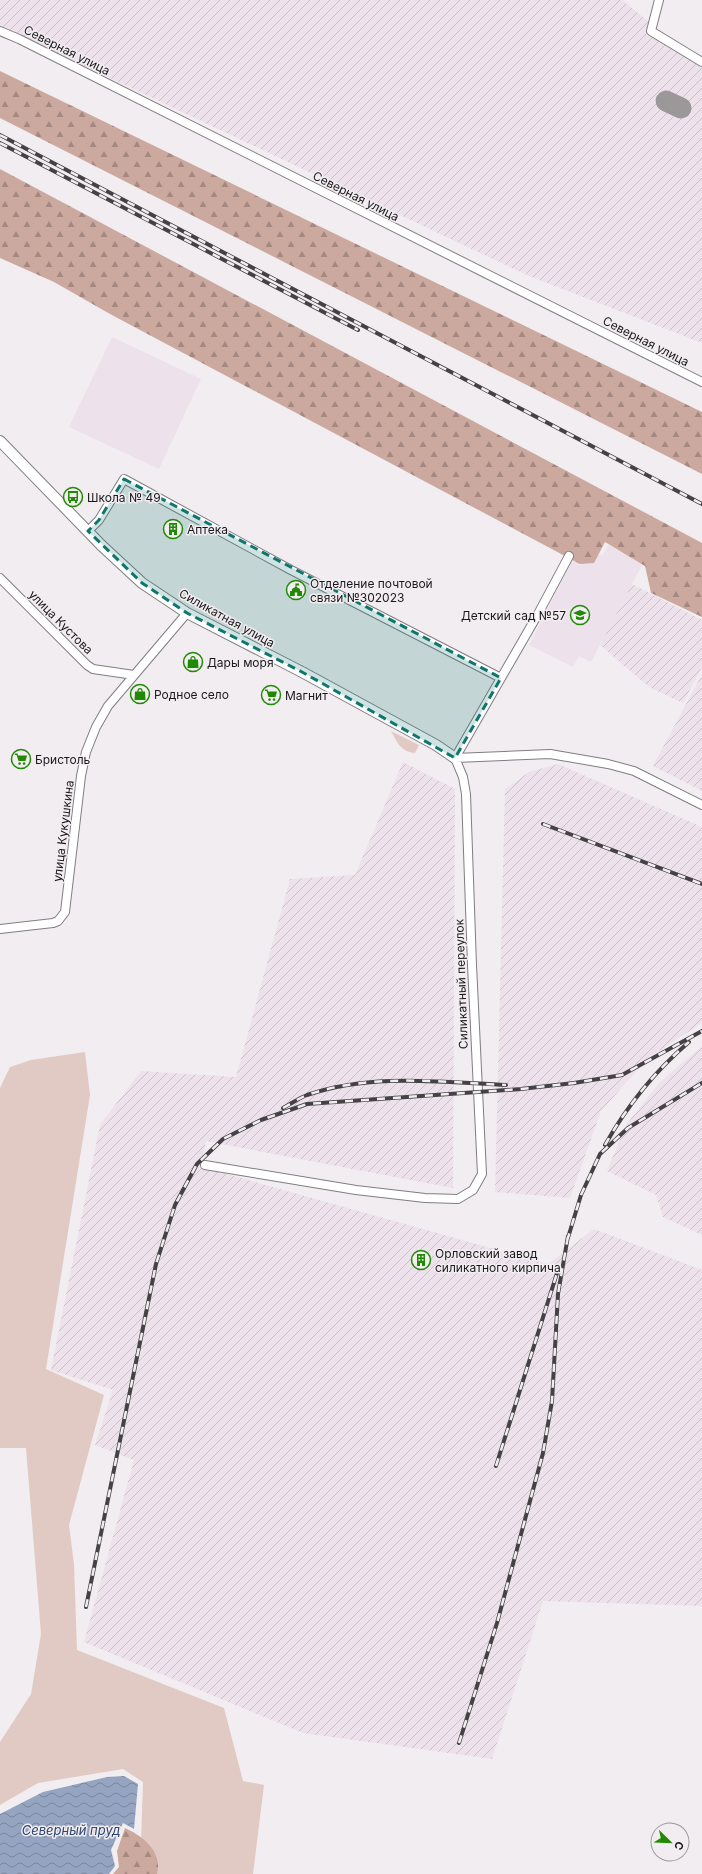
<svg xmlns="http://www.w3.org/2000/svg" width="702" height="1874" font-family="Inter,sans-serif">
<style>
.built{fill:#ede1eb}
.industrial{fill:url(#industrial-furrows)}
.green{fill:#e1cac3}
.forest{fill:url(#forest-firs)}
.water{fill:url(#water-waves)}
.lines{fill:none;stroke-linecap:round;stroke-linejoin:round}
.taxiway{stroke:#9b989a;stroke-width:21}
.minor-casing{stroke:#817d80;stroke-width:10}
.tertiary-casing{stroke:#817d80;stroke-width:12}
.minor{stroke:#fff;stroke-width:8}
.tertiary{stroke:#fff;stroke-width:10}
.rail-casing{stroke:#444244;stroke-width:4}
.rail{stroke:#f2edf1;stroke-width:2.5;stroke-dasharray:8;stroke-linecap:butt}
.marked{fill:#0f766e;fill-opacity:0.2;stroke:#0f766e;stroke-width:3;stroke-dasharray:8 5;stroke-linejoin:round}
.labels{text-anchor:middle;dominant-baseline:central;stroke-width:3;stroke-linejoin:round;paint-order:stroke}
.street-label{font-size:12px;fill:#191819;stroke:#f2edf1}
.poi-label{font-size:12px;fill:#191819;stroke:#f2edf1;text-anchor:start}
.water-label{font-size:13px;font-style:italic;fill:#2e456d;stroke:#f2edf1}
</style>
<defs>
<pattern id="industrial-furrows" width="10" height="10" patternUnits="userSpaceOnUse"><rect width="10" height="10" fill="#ede1eb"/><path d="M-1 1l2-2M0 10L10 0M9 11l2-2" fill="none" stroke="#cbc0c9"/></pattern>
<pattern id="forest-firs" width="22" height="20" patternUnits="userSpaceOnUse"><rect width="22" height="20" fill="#cca99e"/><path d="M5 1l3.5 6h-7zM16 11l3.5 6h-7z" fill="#a58980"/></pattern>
<pattern id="water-waves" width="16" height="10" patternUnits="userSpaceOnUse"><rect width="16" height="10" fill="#95a5c1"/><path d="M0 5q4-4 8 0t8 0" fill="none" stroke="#79859c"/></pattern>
</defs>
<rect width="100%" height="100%" fill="#f2edf1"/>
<!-- built -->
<path class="built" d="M112 337 201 379 159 469 69 427Z
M580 545 602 556 608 545 643 563 591 662 579 656 573 667 529 645Z"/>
<!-- industrial -->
<path class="industrial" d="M0 0H622L702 65V343L529 276 0 26Z
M632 584 702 620V667L683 703 649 687 600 645Z
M702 674V791L653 766Z
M403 762 455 789 453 1188 206 1141 201 1167 548 1264 594 1229 702 1270V1606L543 1601 492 1759 303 1733 84 1642 134 1460 95 1445 113 1390 51 1370 100 1125 141 1071 236 1077 290 879 355 875Z
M558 764 702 827V1023L648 1058 601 1111 570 1198 495 1192 505 789 529 772Z
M702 1046V1235L663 1217 656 1195 607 1171 626 1125 660 1082Z"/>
<!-- green -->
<path class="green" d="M391 731 419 745 415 753C401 752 397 742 391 731Z
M85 1052 90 1095 46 1369 104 1395 69 1525 74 1564 77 1650 224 1708 243 1781 264 1785 253 1874H144L141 1842 143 1782 123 1769 38 1783 0 1805V1742L31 1694 41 1634 26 1448H0V1088L10 1067 31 1060Z"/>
<!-- forest -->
<path class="forest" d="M0 71 702 412V474L0 118Z
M0 169 702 543V617L651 593 645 566 605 542 594 563 580 564 110 314 54 282 0 258Z
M125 1828C143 1836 163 1852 157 1874H113L119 1867 117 1851Z"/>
<!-- water -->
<path class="water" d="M124 1776 138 1784 134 1829 123 1823 111 1850 115 1866 109 1874H0V1814L43 1792 107 1777Z"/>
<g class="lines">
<!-- taxiway -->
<path class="taxiway" d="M666 101 681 108"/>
<!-- minor casing -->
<g class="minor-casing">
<path id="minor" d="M659 0 651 31 702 62
M0 31 19 39 702 382
M88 531 99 520 124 479 291 570 501 678
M0 578 87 665 93 669 134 675
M455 758 550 754 608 764 634 771 702 805
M455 758 538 614 569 556
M0 929 53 923 58 921 65 912 81 776 86 752 96 727 108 706 187 613
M205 1165 356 1190 425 1198 458 1199 473 1190 482 1174 472 965 466 794 463 777 455 758"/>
</g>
<!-- tertiary casing -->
<g class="tertiary-casing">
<path id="tertiary" d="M0 441 101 545 142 583 187 613 302 672 436 745 455 758"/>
</g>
<!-- minor -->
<use href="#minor" class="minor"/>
<!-- tertiary -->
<use href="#tertiary" class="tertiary"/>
<!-- rail casing -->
<g class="rail-casing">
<path id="rail" d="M0 135 702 504
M0 143 358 330
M543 824 702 884
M283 1108C291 1104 299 1098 307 1095 371 1073 441 1082 506 1085
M605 1145C627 1106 655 1071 689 1042
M567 1241 581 1195 600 1154 628 1128 702 1083
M496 1466 558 1270
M86 1607 156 1264 175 1205 197 1164 223 1139 261 1120 307 1104 521 1089 574 1083 622 1075 702 1031
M459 1743 497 1623 543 1453 552 1401 558 1294 568 1236"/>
</g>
<!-- rail -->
<use href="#rail" class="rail"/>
</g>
<!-- marked area -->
<path class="marked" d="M124 479 501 678 455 758 302 672 187 613 142 583 88 531 99 520Z"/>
<!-- icons -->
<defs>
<g id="bus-ring" transform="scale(1)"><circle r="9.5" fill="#f2edf1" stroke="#218a04" stroke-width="1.5"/><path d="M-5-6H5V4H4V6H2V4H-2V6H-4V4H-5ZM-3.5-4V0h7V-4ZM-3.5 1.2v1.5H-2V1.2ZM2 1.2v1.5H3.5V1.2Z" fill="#218a04"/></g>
<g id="building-ring" transform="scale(1)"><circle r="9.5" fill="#f2edf1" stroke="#218a04" stroke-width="1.5"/><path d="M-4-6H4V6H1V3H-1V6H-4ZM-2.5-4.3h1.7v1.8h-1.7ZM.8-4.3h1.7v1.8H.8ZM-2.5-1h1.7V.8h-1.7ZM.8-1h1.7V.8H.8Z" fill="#218a04"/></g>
<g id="civic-ring" transform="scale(1)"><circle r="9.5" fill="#f2edf1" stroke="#218a04" stroke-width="1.5"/><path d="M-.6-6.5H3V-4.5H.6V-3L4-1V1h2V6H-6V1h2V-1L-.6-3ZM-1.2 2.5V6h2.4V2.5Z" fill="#218a04"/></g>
<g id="school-ring" transform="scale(1)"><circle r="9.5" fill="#f2edf1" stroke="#218a04" stroke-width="1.5"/><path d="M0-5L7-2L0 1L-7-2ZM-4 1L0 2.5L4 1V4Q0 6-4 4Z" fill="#218a04"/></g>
<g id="shop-ring" transform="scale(1)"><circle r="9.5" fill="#f2edf1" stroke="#218a04" stroke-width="1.5"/><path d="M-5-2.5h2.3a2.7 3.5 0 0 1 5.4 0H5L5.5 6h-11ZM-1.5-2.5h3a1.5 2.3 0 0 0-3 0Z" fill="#218a04"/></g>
<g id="supermarket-ring" transform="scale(1)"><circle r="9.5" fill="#f2edf1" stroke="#218a04" stroke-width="1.5"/><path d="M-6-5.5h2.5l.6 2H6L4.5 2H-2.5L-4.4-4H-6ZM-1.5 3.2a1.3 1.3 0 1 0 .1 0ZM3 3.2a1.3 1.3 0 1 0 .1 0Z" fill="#218a04"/></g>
</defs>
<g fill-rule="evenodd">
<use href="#bus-ring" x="73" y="497"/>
<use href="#building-ring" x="173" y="529"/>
<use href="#civic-ring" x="296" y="590"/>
<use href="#school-ring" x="580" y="615"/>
<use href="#shop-ring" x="193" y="662"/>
<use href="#shop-ring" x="140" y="694"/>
<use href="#supermarket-ring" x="271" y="695"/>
<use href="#supermarket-ring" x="21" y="759"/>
<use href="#building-ring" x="421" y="1260"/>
</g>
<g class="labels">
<!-- street labels -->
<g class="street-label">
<text transform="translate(67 50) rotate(27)">Северная улица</text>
<text transform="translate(356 196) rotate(27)">Северная улица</text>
<text transform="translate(646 341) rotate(27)">Северная улица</text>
<text transform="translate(227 618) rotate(29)">Силикатная улица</text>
<text transform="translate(61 622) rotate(45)">улица Кустова</text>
<text transform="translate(63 831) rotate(-83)">улица Кукушкина</text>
<text transform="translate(461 984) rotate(-92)">Силикатный переулок</text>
</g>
<!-- poi labels -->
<g class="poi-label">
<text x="87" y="497">Школа № 49</text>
<text x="187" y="529">Аптека</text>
<text x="310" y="583">Отделение почтовой<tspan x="310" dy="14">связи №302023</tspan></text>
<text x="566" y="615" text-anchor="end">Детский сад №57</text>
<text x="207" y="662">Дары моря</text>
<text x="154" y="694">Родное село</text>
<text x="285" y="695">Магнит</text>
<text x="35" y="759">Бристоль</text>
<text x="435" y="1253">Орловский завод<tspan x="435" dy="14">силикатного кирпича</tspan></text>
</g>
<!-- water labels -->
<g class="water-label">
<text x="71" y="1830">Северный пруд</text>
</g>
</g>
<!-- north arrow -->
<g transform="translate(670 1842) rotate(113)"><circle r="19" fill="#f2edf1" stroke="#9b989b"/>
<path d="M0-3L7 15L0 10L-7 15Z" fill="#218a04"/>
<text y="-6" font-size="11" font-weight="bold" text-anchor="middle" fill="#191819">С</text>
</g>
</svg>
